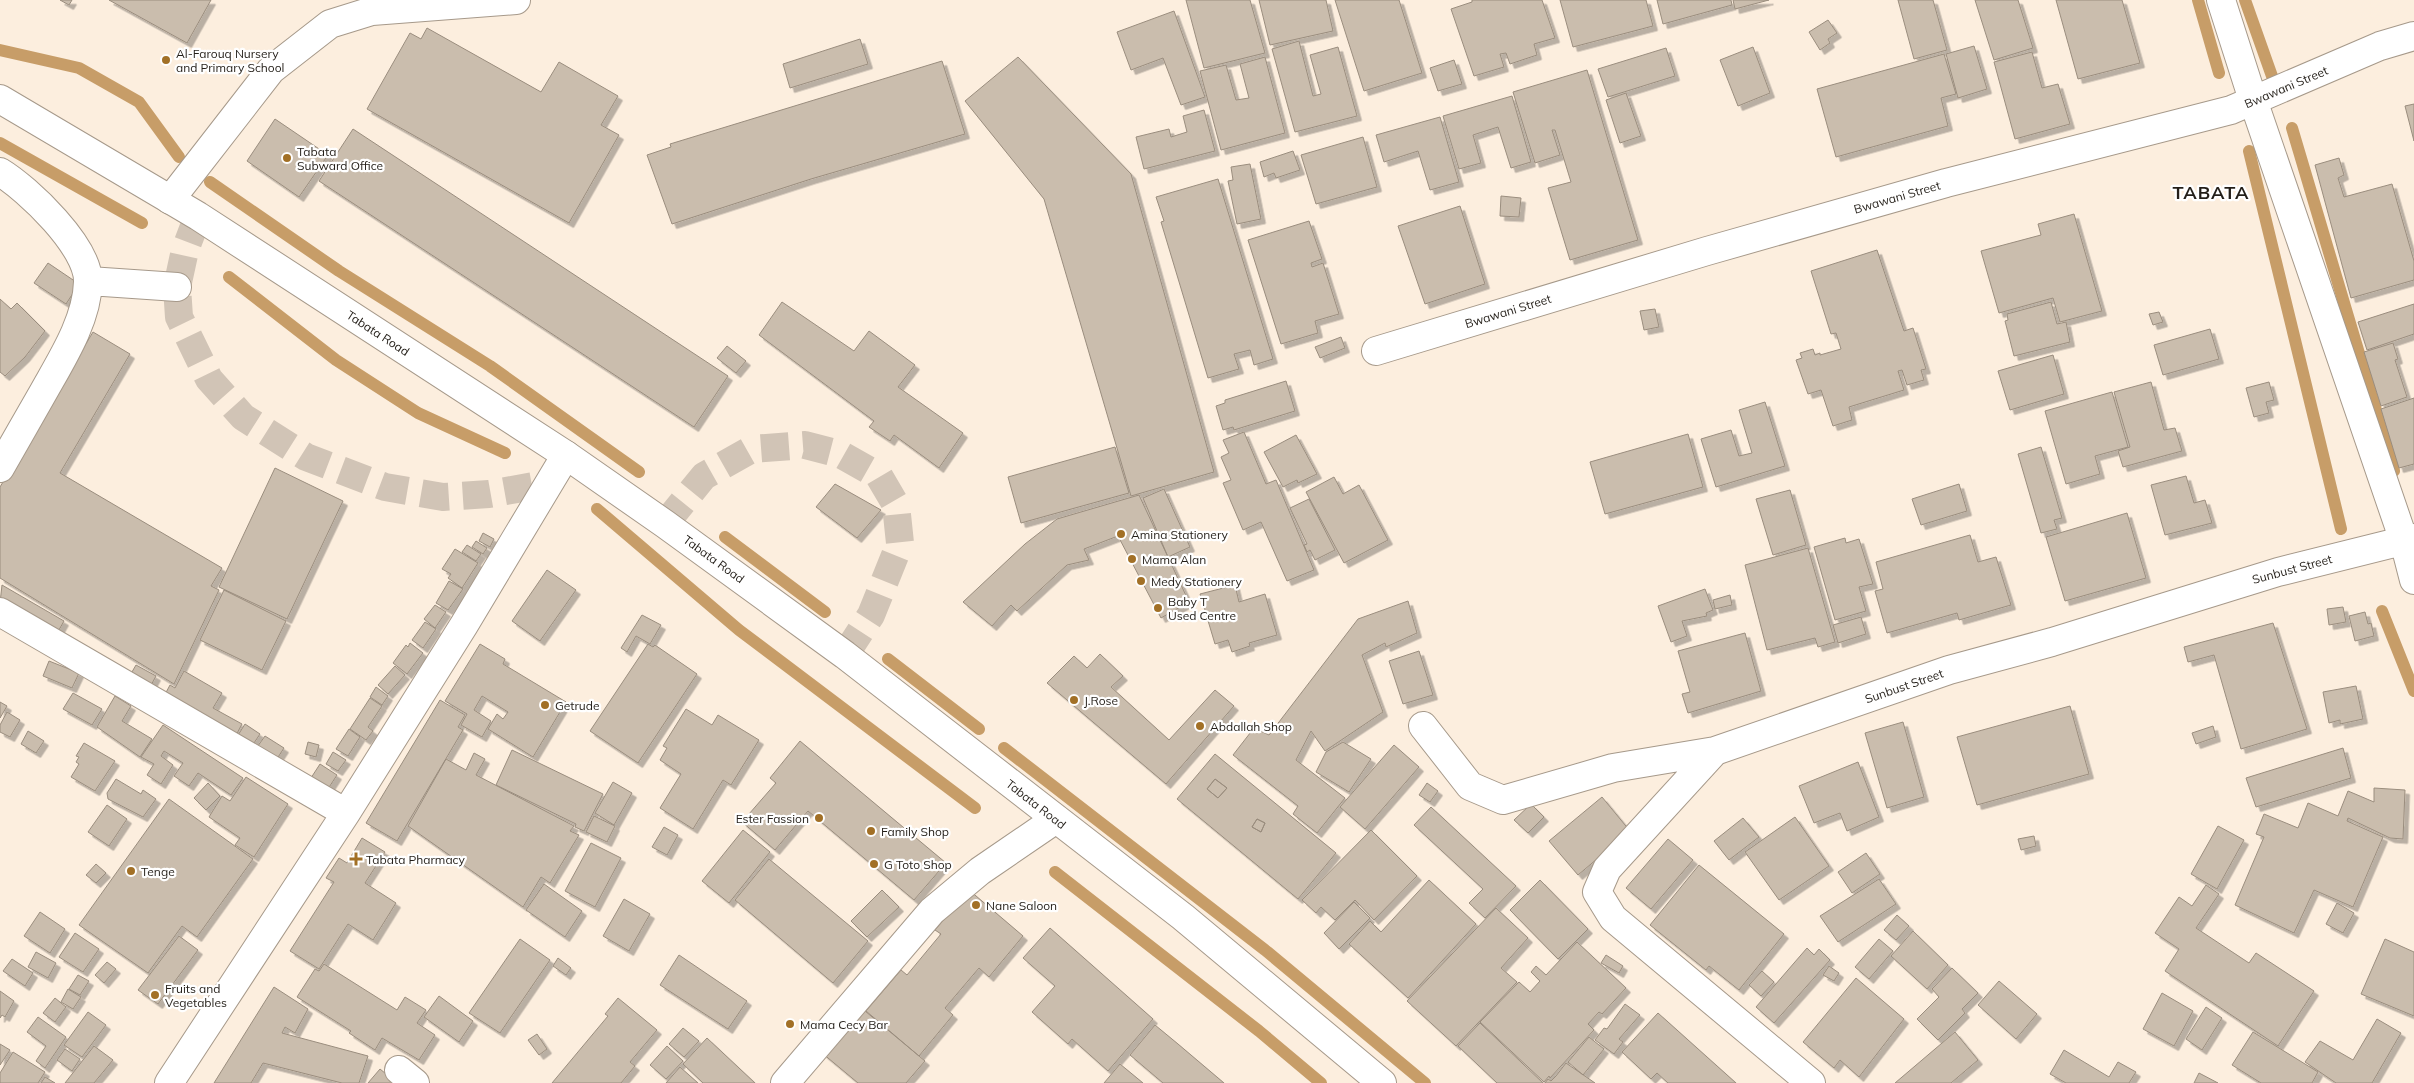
<svg xmlns="http://www.w3.org/2000/svg" width="2414" height="1083" font-family="Mulish,sans-serif">
<style>
.lines{fill:none;stroke-linecap:round;stroke-linejoin:round}
.stream{stroke:#c79d68;stroke-width:12}
.building{fill:#cabdad;stroke:#9a8d7e;fill-rule:evenodd;filter:url(#shadow)}
.minor-tunnel{stroke:#d1c4b6;stroke-width:28;stroke-dasharray:28 14;stroke-linecap:butt}
.minor-casing{stroke:#a6998a;stroke-width:30}
.major-casing{stroke:#a6998a;stroke-width:30}
.minor{stroke:#fff;stroke-width:28}
.major{stroke:#fff;stroke-width:28}
.poi-dot{fill:#a27026;stroke:#fff;stroke-width:2}
.labels{text-anchor:middle;dominant-baseline:central;stroke-width:4.5;stroke-linejoin:round;paint-order:stroke}
.poi-label{font-size:12px;fill:#231e18;stroke:#fff;text-anchor:start}
.street-label{font-size:12px;fill:#231e18;stroke:#fff}
.district-label{font-size:18px;font-weight:bold;letter-spacing:1px;fill:#231e18;stroke:#fff}
</style>
<defs>
<filter id="shadow"><feDropShadow dx="4.5" dy="4.5" stdDeviation="0" flood-color="#0004"/></filter>
</defs>
<rect width="100%" height="100%" fill="#fceede"/>
<g class="lines">
<!-- stream -->
<path class="stream" d="M2198 0 2219 73
M2245 0 2273 79
M0 50 79 68 139 102 179 157
M2292 128 2394 471
M0 143 142 223
M2249 151 2341 529
M210 182 339 271 490 366 639 472
M229 277 336 360 418 413 505 453
M597 509 739 630 975 808
M725 537 825 612
M2382 611 2414 691
M888 659 979 729
M1004 748 1265 950 1425 1083
M1055 872 1259 1031 1321 1083"/>
</g>
<!-- building -->
<path class="building" d="M60 0H72L69 5Z
M109 0H211L187 43Z
M1186 0H1250L1265 53 1204 68Z
M1259 0H1326L1333 31 1270 45Z
M1335 0H1399L1422 73 1364 91Z
M1472 0H1542L1555 38 1534 44 1537 55 1510 64 1506 53 1500 54 1504 67 1474 76 1451 9 1472 2Z
M1560 0H1646L1653 26 1573 47Z
M1657 0H1731L1732 5 1663 24Z
M1733 0H1769L1735 9Z
M1898 0H1933L1947 50 1914 59Z
M1975 0H2018L2033 48 1994 60Z
M2056 0H2122L2140 63 2078 79Z
M1174 11 1205 97 1181 105 1163 58 1131 70 1117 32Z
M1828 20 1837 33 1828 39 1830 43 1820 50 1809 32Z
M427 28 541 92 559 62 618 96 601 125 619 135 569 223 367 109 410 33 421 39Z
M860 39 868 64 790 88 783 64Z
M1299 41 1313 96 1321 94 1310 55 1338 47 1357 116 1295 132 1272 49Z
M1974 46 1987 89 1958 98 1946 54Z
M1753 47 1770 93 1738 106 1720 60Z
M1666 48 1675 76 1608 97 1598 69Z
M2032 52 2042 88 2058 84 2070 124 2015 139 1994 62Z
M1944 54 1956 94 1941 98 1948 126 1836 157 1817 89Z
M1018 57 1131 174 1214 472 1131 496 1044 199 965 101Z
M1265 57 1285 133 1221 150 1200 71 1226 65 1236 100 1249 98 1240 64Z
M1454 60 1462 84 1438 91 1430 68Z
M942 61 965 134 811 179 672 224 647 155 671 147 670 144Z
M1587 70 1638 240 1570 260 1548 188 1571 182 1555 130H1552L1560 155 1535 163 1513 92Z
M1626 93 1641 136 1620 143 1606 100Z
M1512 96 1531 162 1511 168 1498 127 1473 135 1481 163 1459 169 1443 116Z
M2414 104V141L2405 106Z
M1204 110 1215 151 1144 169 1136 137 1169 129 1171 137 1187 132 1183 116Z
M1440 117 1459 182 1430 190 1418 151 1384 162 1376 135Z
M275 119 328 155 299 197 247 161Z
M353 129 728 376 694 427 319 181Z
M1363 137 1377 187 1316 204 1301 155Z
M1293 151 1300 170 1276 178 1274 173 1264 177 1260 162Z
M2339 158 2344 175 2338 178 2344 197 2392 184 2414 261V280L2351 298 2315 165Z
M1250 164 1261 219 1237 224 1228 181 1233 180 1231 167Z
M1218 179 1273 359 1254 365 1250 350 1234 354 1239 369 1208 378 1161 222 1164 221 1156 197Z
M1501 196 1521 198 1519 217 1500 216Z
M1460 206 1485 284 1425 304 1398 226Z
M2074 214 2102 311 2060 322 2053 298 1999 313 1981 251 2041 235 2038 224Z
M1309 221 1322 259 1311 263 1312 267 1323 263 1339 314 1315 321 1318 333 1281 344 1248 240Z
M1877 250 1904 331 1913 328 1926 369 1921 370 1924 380 1907 385 1902 370 1898 371 1904 390 1849 407 1852 420 1833 426 1821 390 1808 394 1796 360 1802 358 1800 353 1813 349 1815 355 1820 353V355L1841 349 1836 333 1831 334 1811 271Z
M48 263 79 284 66 304 34 283Z
M0 299 11 309 17 303 45 331 25 357 5 376 0 372Z
M782 302 854 351 869 331 915 365 898 387 963 433 939 468 894 435 890 441 869 427 874 421 759 335Z
M2051 302 2057 324 2066 322 2070 342 2014 356 2005 321 2008 320 2007 314Z
M2414 304V334L2367 350 2358 322Z
M1655 309 1659 327 1644 330 1640 311Z
M2159 312 2163 322 2153 325 2149 314Z
M2210 329 2219 359 2163 375 2154 345Z
M93 332 130 354 60 473 222 568 211 586 219 590 174 684 0 578V487Z
M1341 337 1345 348 1320 358 1315 347Z
M2393 343 2398 359 2395 360 2407 397 2381 406 2364 352Z
M727 346 746 361 736 373 717 358Z
M2053 355 2064 394 2010 410 1998 371Z
M1286 381 1295 411 1234 430 1233 427 1223 430 1216 406 1225 403V400Z
M2151 382 2164 430 2175 428 2182 451 2123 467 2118 451 2130 447 2114 392Z
M2269 382 2274 400 2266 402 2269 413 2254 417 2246 388Z
M2112 392 2128 447 2095 456 2100 474 2066 484 2045 411Z
M2414 398V464L2399 468 2381 409Z
M1765 402 1785 466 1716 487 1701 439 1731 430 1739 456 1752 453 1739 410Z
M1244 432 1266 484 1276 480 1314 570 1287 581 1261 522 1243 530 1223 483 1231 480 1221 457 1229 453 1223 440Z
M1688 434 1703 487 1605 514 1590 462Z
M1296 435 1317 474 1298 483 1297 480 1283 487 1264 452Z
M1115 447 1129 493 1021 523 1008 477Z
M2041 447 2062 518 2054 520 2057 529 2041 533 2018 454Z
M275 468 343 501 287 619 219 587Z
M2186 476 2194 503 2205 500 2212 523 2165 535 2151 485Z
M1334 477 1343 494 1359 485 1388 540 1344 563 1306 492Z
M835 484 881 510 857 538 816 507Z
M1959 484 1967 511 1921 525 1912 499Z
M1164 489 1190 547 1168 557 1143 498Z
M1790 490 1806 545 1773 555 1756 499Z
M1139 495 1189 602 1161 618 1118 536 1084 549 1089 560 1067 565 1017 611 1011 605 992 626 963 602 1025 544 1057 519Z
M1309 499 1335 550 1315 560 1310 550 1307 552 1304 545 1307 544 1290 508Z
M2127 513 2146 578 2065 601 2046 537Z
M483 533 494 539 490 547 479 541Z
M1970 535 1978 562 1996 557 2011 605 1959 620 1957 613 1887 633 1875 591 1883 589 1876 562Z
M1845 538 1846 543 1859 539 1873 584 1859 587 1866 611 1835 620 1814 547Z
M476 541 487 548 483 554 472 547Z
M467 545 481 554 476 561 462 552Z
M1808 548 1835 642 1818 647 1815 638 1767 650 1745 565Z
M455 549 478 563 462 588 448 578 451 574 442 569Z
M547 570 576 590 540 641 512 621Z
M449 581 463 589 448 610 436 603Z
M2 585 64 621 55 637 0 603Z
M1235 585 1239 602 1265 594 1277 635 1249 643 1250 646 1232 652 1228 640 1215 644 1200 594Z
M1705 589 1713 610 1706 613 1707 616 1682 621 1687 636 1671 642 1658 606Z
M224 590 286 621 262 670 200 640Z
M1730 595 1732 605 1715 609 1713 600Z
M1408 601 1417 633 1386 647 1385 643 1362 655 1383 712 1325 751 1311 731 1296 760 1345 798 1317 833 1293 814 1298 806 1233 755 1254 728 1269 735 1358 619Z
M435 605 446 612 435 628 424 619Z
M2343 607 2346 622 2329 625 2327 609Z
M2365 612 2368 624 2371 623 2374 636 2355 641 2349 616Z
M642 615 661 625 650 644 636 636 627 652 621 648Z
M1861 617 1866 634 1838 643 1833 625Z
M425 622 436 629 423 648 412 640Z
M2273 623 2307 729 2241 749 2214 655 2188 662 2184 647Z
M1745 633 1761 691 1688 713 1682 694 1690 692 1678 651Z
M410 643 423 653 407 674 393 663 406 645 408 647Z
M480 644 505 659 503 664 566 702 533 757 488 729 497 714 503 719 508 712 482 696 474 710 491 721 482 737 461 725 467 714 445 701Z
M648 644 653 647 655 645 697 674 638 763 590 731Z
M1419 651 1433 695 1403 704 1389 661Z
M1100 654 1123 676 1111 687 1169 740 1215 690 1234 706 1166 784 1047 683 1074 656 1087 668Z
M49 661 79 673 72 688 43 676Z
M136 665 156 676 149 689 129 677Z
M395 666 405 675 388 694 378 685Z
M184 671 222 693 213 708 242 724 233 741 162 700 170 685 175 688Z
M2356 686 2363 719 2340 724V720L2329 723 2323 692Z
M376 687 388 696 382 705 370 697Z
M73 693 102 709 92 725 63 709Z
M115 696 131 706 122 721 152 739 140 757 97 727Z
M370 698 382 706 368 727 373 731 366 740 350 729Z
M440 700 465 715 458 727 463 730 397 841 366 823Z
M0 702 7 706 0 718Z
M2070 706 2089 774 1977 805 1957 737Z
M686 709 712 725 718 715 759 740 731 785 723 780 693 829 660 808 681 774 660 760 667 748 663 746Z
M7 712 20 720 10 737 0 732V725Z
M1903 722 1924 797 1887 808 1865 733Z
M245 724 260 734 248 752 235 740Z
M163 725 243 778 231 795 198 773 189 786 174 776 183 763 164 751 161 756 173 765 161 784 147 775 154 764 141 757Z
M2213 726 2216 737 2196 744 2192 733Z
M349 729 360 737 348 756 336 749Z
M28 731 44 741 36 753 21 744Z
M265 736 284 748 273 765 255 750Z
M800 741 946 863 914 900 808 811 775 850 742 822 776 783 770 778Z
M308 742 319 745 316 757 305 754Z
M1343 742 1371 759 1349 792 1316 772 1326 752Z
M84 743 115 761 95 791 71 777 79 764 76 762 79 757 76 756Z
M1394 745 1419 767 1365 829 1340 807Z
M2343 748 2351 778 2256 807 2246 778Z
M512 750 603 794 584 831 575 827 576 824 496 785Z
M333 752 346 760 338 771 326 764Z
M474 753 485 759 476 775 574 826 570 831 579 835 550 883 541 877 523 907 408 826 446 759 466 770Z
M1215 754 1336 853 1298 899 1177 799ZM1215 779 1227 788 1218 798 1207 789ZM1257 819 1265 823 1261 832 1252 827Z
M1858 762 1879 817 1847 831 1840 813 1814 823 1799 786Z
M320 764 337 775 326 792 309 781Z
M246 777 288 804 254 857 235 845 240 838 209 817 222 796 230 801Z
M116 779 141 794 143 790 156 799 143 817 108 799 107 793Z
M1215 779 1227 788 1218 798 1207 789Z
M613 782 632 793 614 825 595 813Z
M208 783 220 796 206 810 194 798Z
M1427 783 1438 791 1430 802 1419 795Z
M2374 788 2405 790 2403 839 2390 838 2348 818 2347 821 2383 837 2353 907 2314 890 2294 933 2235 905 2264 837 2256 834 2264 814 2298 828 2308 803 2338 816 2348 791 2374 802Z
M1602 797 1630 831 1578 875 1549 841Z
M169 799 253 859 197 937 182 926 148 973 79 925Z
M1531 804 1544 817 1528 833 1514 820Z
M107 805 127 819 109 846 88 832Z
M1431 807 1516 886 1485 918 1469 903 1483 889 1414 825Z
M594 816 615 826 607 842 586 832Z
M1795 817 1829 866 1779 900 1745 852Z
M1743 818 1759 837 1729 860 1714 841Z
M1257 819 1265 823 1261 832 1252 827Z
M2218 826 2244 840 2217 889 2191 874Z
M664 827 678 835 667 855 652 847Z
M743 830 770 852 729 903 702 881Z
M1371 830 1417 876 1374 920 1355 900 1335 920 1321 907 1316 913 1302 900Z
M2034 836 2036 846 2021 850 2018 839Z
M362 838 385 852 365 883 396 903 373 940 348 924 319 969 290 951 334 882 326 878 339 858 347 863Z
M1668 839 1693 860 1651 909 1626 888Z
M591 843 621 858 595 907 565 891Z
M1866 853 1880 874 1852 893 1838 872Z
M769 859 868 941 833 983 735 900Z
M96 864 106 873 96 883 86 875Z
M1699 865 1784 934 1739 990 1709 966 1706 970 1650 925Z
M1879 879 1896 904 1838 942 1820 916Z
M1429 880 1476 924 1408 998 1349 944 1370 921 1381 932Z
M1540 880 1588 929 1558 959 1510 910Z
M544 884 582 911 565 937 526 910Z
M2206 885 2219 894 2196 928 2249 963 2256 953 2314 991 2278 1046 2165 971 2179 949 2155 933 2179 897 2192 906Z
M882 890 899 907 867 937 851 921Z
M969 890 1023 936 989 977 979 968 945 1008 953 1015 919 1056 866 1011 901 970 907 975 941 934 935 930Z
M624 899 650 914 629 951 603 936Z
M1354 902 1370 918 1339 949 1324 933Z
M2337 903 2354 913 2343 933 2326 924Z
M1496 908 1528 938 1501 968 1517 982 1456 1046 1407 1001Z
M40 912 65 929 50 953 24 936Z
M1897 915 1909 926 1896 940 1884 930Z
M1050 928 1153 1019 1108 1071 1072 1039 1068 1044 1032 1012 1055 986 1023 958Z
M1913 931 1948 965 1927 989 1891 956Z
M75 933 99 949 83 972 59 957Z
M179 936 198 950 158 1004 138 990Z
M520 939 550 960 500 1033 469 1013Z
M1879 939 1893 951 1869 979 1855 967Z
M2385 939 2414 952V1016L2361 994Z
M1577 942 1626 988 1602 1014 1599 1012 1588 1024 1594 1030 1550 1078 1549 1076 1544 1082 1480 1022 1519 982 1530 992 1540 981 1531 972 1536 966 1546 975Z
M1807 948 1814 955 1819 949 1830 960 1774 1023 1756 1007Z
M36 952 56 963 48 978 28 967Z
M679 955 747 1001 728 1029 660 985Z
M1606 955 1623 966 1619 973 1601 963Z
M558 958 571 968 566 975 553 966Z
M12 959 33 973 25 986 3 971Z
M107 962 116 969 104 983 95 975Z
M324 964 397 1010 405 997 426 1010 417 1023 435 1035 419 1060 382 1038 375 1050 349 1033 351 1031 297 997 315 969 319 971Z
M1829 966 1839 973 1834 981 1823 975Z
M1952 968 1978 993 1962 1009 1965 1013 1938 1040 1917 1019 1939 997 1932 989Z
M1762 971 1774 982 1761 996 1749 985Z
M78 975 89 981 80 995 69 989Z
M1856 978 1904 1019 1859 1077 1840 1060 1834 1068 1803 1042Z
M1999 981 2037 1014 2016 1039 1978 1005Z
M274 987 308 1009 295 1033 285 1027 282 1033 368 1056 359 1083H342L263 1063 251 1083H214Z
M68 989 81 997 73 1009 61 1002Z
M0 991 14 1001 5 1017 2 1015 0 1018Z
M2162 993 2193 1011 2174 1046 2143 1029Z
M439 996 473 1021 459 1042 424 1017Z
M55 998 66 1007 55 1022 43 1013Z
M618 998 657 1030 630 1062 635 1066 621 1083H552L608 1016 605 1014Z
M1625 1004 1640 1015 1619 1039 1623 1042 1614 1054 1595 1040 1604 1028 1607 1029Z
M2206 1007 2222 1018 2202 1050 2186 1039Z
M865 1011 925 1061 906 1083H858L822 1053 848 1020Z
M88 1012 106 1025 82 1057 64 1045Z
M1658 1013 1736 1083H1668L1657 1073 1651 1079 1622 1052Z
M38 1017 66 1037 45 1068 36 1061 46 1046 27 1032Z
M2377 1019 2401 1033 2372 1083H2336L2305 1062 2320 1041 2353 1060Z
M1480 1023 1543 1083H1497L1458 1046Z
M1155 1025 1178 1044 1224 1083H1163L1130 1055Z
M683 1028 699 1041 684 1057 669 1044Z
M1955 1032 1978 1060 1951 1083H1895Z
M2253 1032 2318 1072 2312 1083H2261L2232 1065Z
M537 1034 547 1049 539 1055 528 1040Z
M1589 1037 1604 1049 1583 1075 1568 1062Z
M707 1038 755 1083H703L683 1064Z
M0 1044 10 1050 0 1065Z
M94 1046 113 1060 94 1083H65Z
M667 1046 683 1061 666 1079 650 1065Z
M65 1049 80 1059 72 1071 57 1060Z
M2064 1050 2109 1077 2118 1062 2136 1072 2129 1083H2066L2050 1074Z
M13 1052 45 1072 38 1083H0V1073Z
M1566 1063 1595 1083H1545L1548 1079 1551 1081 1556 1076Z
M1120 1064 1143 1083H1104Z
M680 1067 698 1083H666Z
M380 1069 397 1083H368Z
M2199 1073 2218 1083H2194Z
M45 1077 55 1083H41Z"/>
<g class="lines">
<!-- minor-tunnel -->
<path class="minor-tunnel" d="M198 216 185 250 177 287 179 317 209 379 243 417 306 457 385 487 443 497 489 494 551 483
M665 524 704 476 752 449 805 445 840 454 879 476 896 505 900 543 871 615 845 655"/>
<!-- minor casing -->
<g class="minor-casing">
<path id="minor" d="M2221 0 2253 100 2404 541 2414 580
M0 172C28 189 89 247 88 282 87 320 62 359 44 391 29 417 15 442 0 468
M170 200 271 70 330 24 372 11 516 0
M89 281 177 287
M1376 351 1707 251 1946 183 2231 110 2380 46 2414 36
M0 612 346 813
M1423 726 1470 786 1503 800 1613 768 1715 751 1949 670 2052 642 2278 572 2414 538
M1715 751 1607 869 1597 892 1613 918 1811 1083
M399 1070 415 1083
M169 1083 346 813 464 625 566 455
M785 1083 932 911 980 871 1056 819"/>
</g>
<!-- major casing -->
<g class="major-casing">
<path id="major" d="M0 99 198 216 566 455 665 524 845 655 1183 917 1382 1083"/>
</g>
<!-- minor -->
<use href="#minor" class="minor"/>
<!-- major -->
<use href="#major" class="major"/>
</g>
<!-- markers -->
<g class="poi-dot">
<circle cx="166" cy="60" r="5"/>
<circle cx="287" cy="158" r="5"/>
<circle cx="1121" cy="534" r="5"/>
<circle cx="1132" cy="559" r="5"/>
<circle cx="1141" cy="581" r="5"/>
<circle cx="1158" cy="608" r="5"/>
<circle cx="1074" cy="700" r="5"/>
<circle cx="545" cy="705" r="5"/>
<circle cx="1200" cy="726" r="5"/>
<circle cx="819" cy="818" r="5"/>
<circle cx="871" cy="831" r="5"/>
<path d="M353.5 851.5h5v5h5v5h-5v5h-5v-5h-5v-5h5z"/>
<circle cx="874" cy="864" r="5"/>
<circle cx="131" cy="871" r="5"/>
<circle cx="976" cy="905" r="5"/>
<circle cx="155" cy="995" r="5"/>
<circle cx="790" cy="1024" r="5"/>
</g>
<g class="labels">
<!-- poi labels -->
<g class="poi-label">
<text x="176" y="53">Al-Farouq Nursery<tspan x="176" dy="14">and Primary School</tspan></text>
<text x="297" y="151">Tabata<tspan x="297" dy="14">Subward Office</tspan></text>
<text x="1131" y="534">Amina Stationery</text>
<text x="1142" y="559">Mama Alan</text>
<text x="1151" y="581">Medy Stationery</text>
<text x="1168" y="601">Baby T<tspan x="1168" dy="14">Used Centre</tspan></text>
<text x="1084" y="700">J.Rose</text>
<text x="555" y="705">Getrude</text>
<text x="1210" y="726">Abdallah Shop</text>
<text x="809" y="818" text-anchor="end">Ester Fassion</text>
<text x="881" y="831">Family Shop</text>
<text x="366" y="859">Tabata Pharmacy</text>
<text x="884" y="864">G Toto Shop</text>
<text x="141" y="871">Tenge</text>
<text x="986" y="905">Nane Saloon</text>
<text x="165" y="988">Fruits and<tspan x="165" dy="14">Vegetables</tspan></text>
<text x="800" y="1024">Mama Cecy Bar</text>
</g>
<!-- street labels -->
<g class="street-label">
<text transform="translate(2286 87) rotate(-23)">Bwawani Street</text>
<text transform="translate(1897 197) rotate(-16)">Bwawani Street</text>
<text transform="translate(1508 311) rotate(-17)">Bwawani Street</text>
<text transform="translate(378 333) rotate(33)">Tabata Road</text>
<text transform="translate(714 559) rotate(36)">Tabata Road</text>
<text transform="translate(2292 569) rotate(-15)">Sunbust Street</text>
<text transform="translate(1904 686) rotate(-19)">Sunbust Street</text>
<text transform="translate(1036 804) rotate(38)">Tabata Road</text>
</g>
<!-- district labels -->
<g class="district-label">
<text x="2211" y="192">TABATA</text>
</g>
</g>
</svg>
